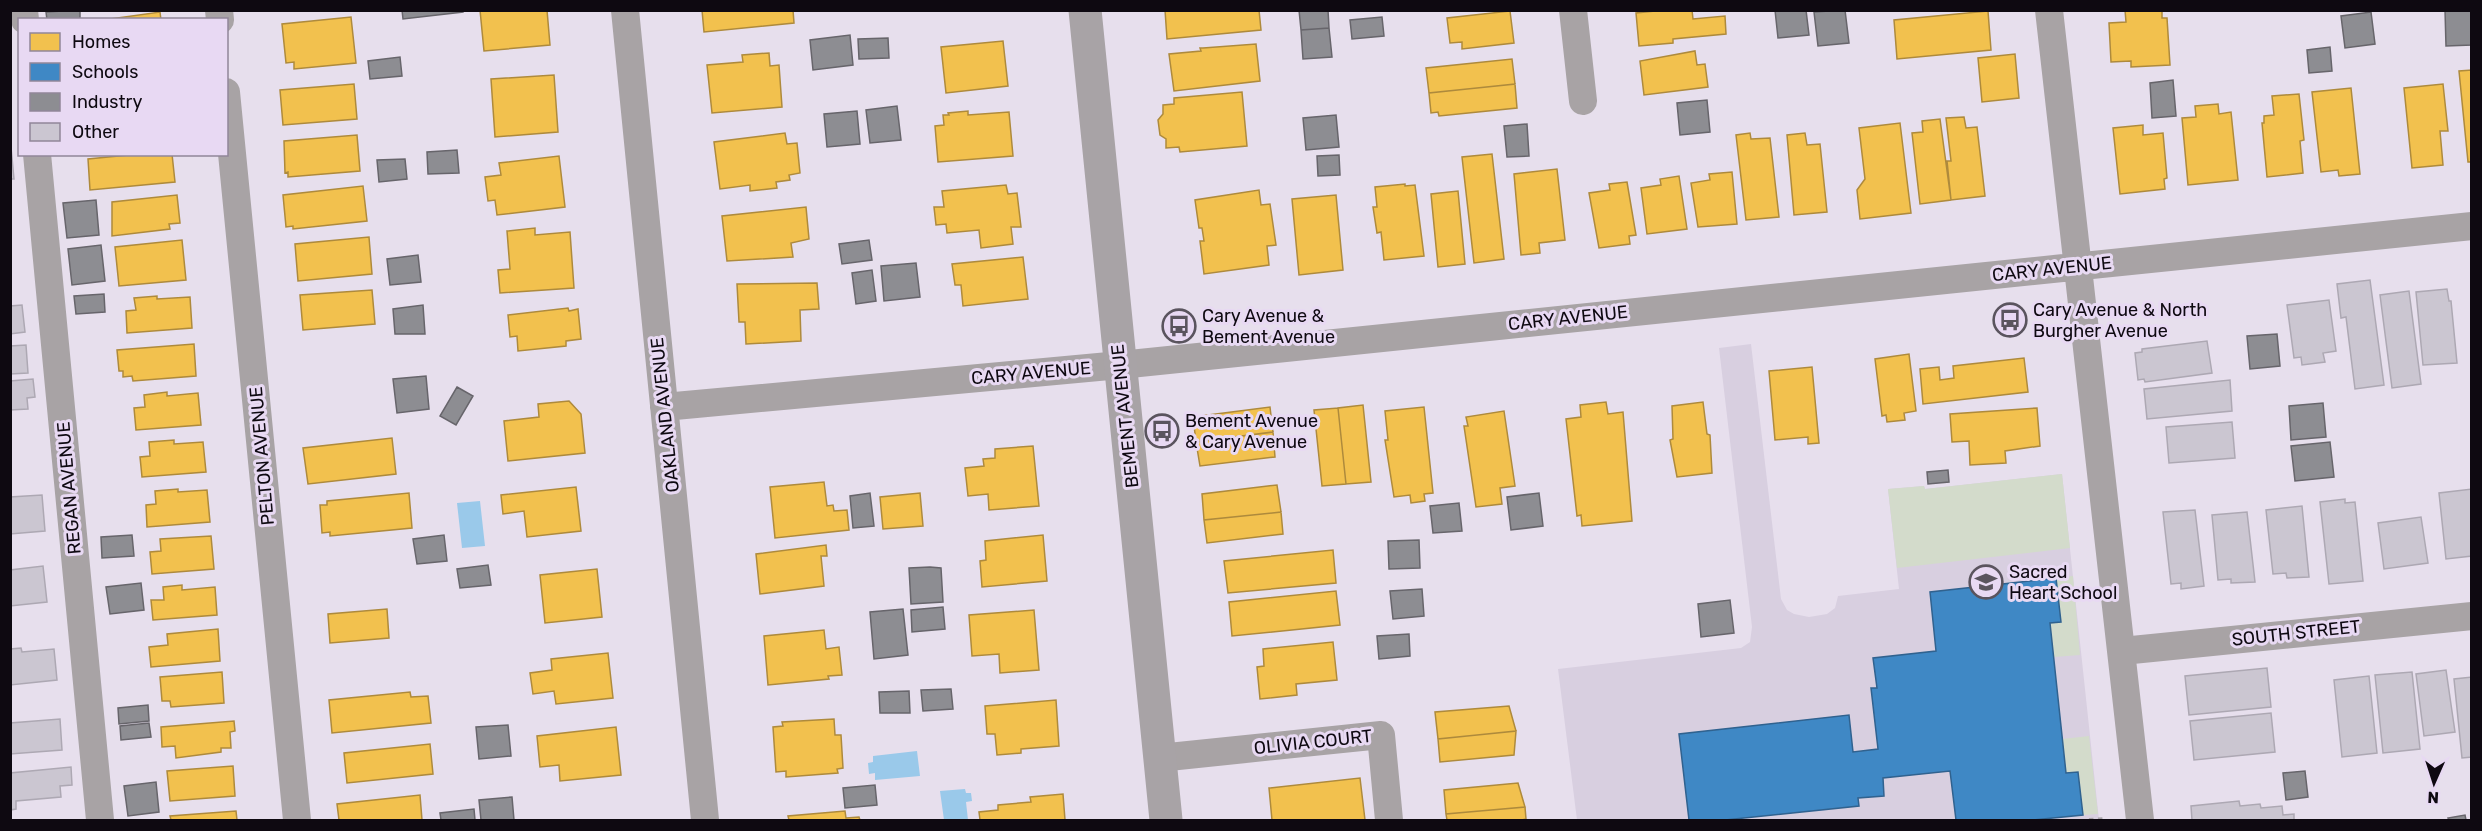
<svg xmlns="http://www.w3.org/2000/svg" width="2482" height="831" font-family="Rubik,sans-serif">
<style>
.education{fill:#d8cfe0}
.green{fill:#d3dbcb}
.water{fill:#9ac9ea}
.homes{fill:#f2c14e;stroke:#ae8a3c;stroke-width:1.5}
.schools{fill:#3f88c5;stroke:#30628f;stroke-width:1.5}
.industry{fill:#8d8d92;stroke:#67656b;stroke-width:1.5}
.building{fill:#cbc6d1;stroke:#ada8b3;stroke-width:1.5}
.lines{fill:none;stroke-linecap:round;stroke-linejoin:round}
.path{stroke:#a6a2a7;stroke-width:4;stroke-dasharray:4.5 4.5;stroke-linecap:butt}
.street{stroke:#a8a3a5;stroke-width:28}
.secondary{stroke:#a8a3a6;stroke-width:33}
.labels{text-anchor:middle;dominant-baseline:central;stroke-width:6;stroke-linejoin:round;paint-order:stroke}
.street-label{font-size:18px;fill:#0e0911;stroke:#e8d9f3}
.poi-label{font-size:18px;fill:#0e0911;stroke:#e8d9f3;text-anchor:start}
</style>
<rect width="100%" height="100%" fill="#e7dfed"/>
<!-- education -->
<path class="education" d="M1751 344 1781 599 1787 610 1794 614 1809 617 1827 614 1835 608 1838 596 1899 589 1888 489 1924 486 1925 489 2062 474 2099 820H1577L1558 669 1741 648 1750 642 1752 627 1719 348Z"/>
<!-- green -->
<path class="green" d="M2062 474 2070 548 1897 568 1888 489 1924 486 1925 489Z
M2073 576 2080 655 2054 657 2050 623 2061 621 2056 578Z
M2089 736 2098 814 2083 815 2066 773 2062 739Z"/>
<!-- water -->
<path class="water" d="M480 501 485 546 462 548 457 503Z
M917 751 920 776 875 780V773L869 774 868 763 873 762V756Z
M965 789 966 793H971L972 801 966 802 968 820H944L940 791Z"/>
<!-- homes -->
<path class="homes" d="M480 10H547L550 45 484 51Z
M702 10H793L794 23 704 32Z
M1165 10H1259L1261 30 1167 39Z
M1665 10H1692L1693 19 1725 16 1726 34 1673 39V43L1639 46 1636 13Z
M2125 10H2162V18H2167L2170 65 2131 67V61L2111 62 2109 23 2126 22Z
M1510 11 1514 43 1462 49V42L1450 43 1447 18Z
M1988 11 1991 50 1897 59 1894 20Z
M160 12 161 20H103Z
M351 17 356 63 294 69V62L286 63 282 24Z
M1003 41 1008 86 946 93 941 47Z
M1256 44 1260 81 1174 91 1169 54 1201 51 1200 48H1203Z
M1695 51 1697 65 1705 64 1708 87 1644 95 1640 61Z
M769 53 770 66 779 65 782 107 712 113 707 65 743 62 742 55Z
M2015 54 2019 98 1982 102 1978 58Z
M1512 59 1515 84 1429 93 1426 68Z
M2472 70V162H2468L2459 71Z
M554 75 558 132 495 137 491 79Z
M354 84 357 119 283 125 280 90Z
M1515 84 1517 108 1439 116 1438 112 1431 113 1429 93Z
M2443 84 2448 131H2440L2443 165 2412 168 2404 88Z
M2351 88 2360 174 2339 176 2338 170 2321 172 2312 92Z
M1242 92 1247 146 1180 152 1179 147 1166 148V139L1160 135 1158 120 1163 114V105L1174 104V98Z
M2299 94 2304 140 2300 141 2303 173 2267 177 2262 123H2264V116L2274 115 2272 96Z
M2218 104 2219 114 2231 112 2238 180 2188 185 2182 118 2196 117 2195 106Z
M968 111V115L1009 112 1013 156 938 162 935 126 944 125 943 115H949L948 113Z
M1964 117 1966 128 1977 127 1985 196 1951 200 1947 161H1951L1946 118Z
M1940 119 1951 200 1920 204 1912 133 1923 132 1922 121Z
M1900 123 1911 213 1860 219 1857 190 1865 179 1859 128Z
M2143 125V135L2163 133 2167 178 2164 179 2165 189 2120 194 2113 128Z
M785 133 787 144 797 143 800 173 789 175 790 180 776 182 777 188 750 191V185L720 189 714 142Z
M1750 133 1751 139 1770 138 1779 217 1746 220 1736 135Z
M1805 133 1807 145 1820 144 1827 212 1794 215 1787 135Z
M357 135 360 171 288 177V172L285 173 284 141Z
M139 154H172L175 182 90 190 88 159Z
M1492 154 1504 259 1474 263 1462 157Z
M559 156 565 207 497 215 495 200 488 201 485 177 501 175 499 163Z
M1557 169 1565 240 1539 243 1540 253 1521 255 1514 174Z
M1732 172 1737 224 1698 227 1691 183 1710 180 1709 174Z
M1679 176 1687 229 1647 234 1641 188 1661 185 1660 179Z
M1627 182 1636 235 1629 236 1630 244 1599 248 1589 193 1610 190 1609 184Z
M1405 184V186L1415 185 1424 256 1384 260 1381 232 1377 233 1373 207H1377L1375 187Z
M1006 185 1008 194 1017 193 1021 227H1011L1013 244 981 248 979 230 947 233 946 224 936 225 934 207H944L942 191Z
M363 186 367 221 293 229V226L286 227 283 195Z
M1259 190 1261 205 1270 204 1276 245 1267 246 1269 265 1204 274 1200 241H1204L1202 228H1199L1195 200Z
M1458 191 1465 264 1438 267 1431 194Z
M177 195 180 223 169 224 170 229 112 236V202Z
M1336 195 1343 270 1299 275 1292 199Z
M806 207 809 239 791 243 793 257 727 261 722 216Z
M535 228V235L570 232 574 288 500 293 498 270 510 269 507 231Z
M369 237 372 274 298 281 295 244Z
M182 240 186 280 119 286 115 247Z
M1023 257 1028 299 963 306 961 285H955L952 264Z
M817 283 819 309 800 310 801 341 746 344 745 322H739L737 284Z
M372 290 375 324 303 330 300 295Z
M157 296V299L190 297 192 328 127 333 126 311 136 310 134 298Z
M568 308 569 311 578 309 581 339 566 341V346L518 351 517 336 510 337 508 315Z
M194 344 196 376 133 381 132 376 123 377V371H119L117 350Z
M1909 354 1916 411 1904 413 1905 420 1887 422 1886 415 1882 416 1875 359Z
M2024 358 2028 392 1923 404 1920 369 1939 367 1940 380 1954 378 1953 366Z
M1812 367 1819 443 1808 444V437L1775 440 1769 371Z
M167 392V396L198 393 201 425 136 430 134 408 145 407 144 395Z
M569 401 581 414 585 453 508 461 504 421 539 417 538 404Z
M1606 402 1608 414 1623 412 1632 521 1582 526 1581 515 1577 516 1566 419 1581 417 1580 405Z
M1703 402 1707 434 1710 435 1712 473 1677 477 1670 440 1673 439 1672 406Z
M1363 405 1371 482 1346 484 1338 408Z
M1270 407 1273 432 1196 442 1193 417Z
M1424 407 1433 493 1424 494 1425 501 1411 503 1410 495 1394 497 1385 440H1388L1385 411Z
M1338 408 1346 484 1322 486 1314 410Z
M2037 408 2040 446 2005 451 2006 463 1970 465 1969 441 1952 442 1950 414Z
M1504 411 1515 486 1500 488 1502 504 1476 507 1464 426H1468L1466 417Z
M1273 432 1275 457 1200 466 1196 442Z
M392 438 396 474 308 484 303 448Z
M174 440V444L203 442 206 472 142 477 140 457 150 456 149 442Z
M1033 446 1039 506 989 510 988 494 968 496 965 468 984 466 983 459 995 458V449Z
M824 482 827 506 833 505 834 511 847 510 849 530 775 538 770 487Z
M1277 485 1281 512 1204 520 1202 494Z
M576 487 581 531 527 537 524 511 503 514 501 495Z
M178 489V492L207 490 210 522 147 527 146 505 156 504 155 491Z
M409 493 412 528 330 536V532L322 533 320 505H327V501Z
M920 493 923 526 883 529 880 497Z
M1281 512 1283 534 1207 543 1204 520Z
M1043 535 1047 581 982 587 980 561 986 560 985 541Z
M211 536 214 569 152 574 150 552 161 551 160 539Z
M826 545 827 556H821L824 586 760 594 756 554Z
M1333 550 1336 583 1228 593 1224 561Z
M597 569 602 617 545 623 540 575Z
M182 585V590L215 587 217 615 153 620 151 600H164L163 587Z
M1336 591 1340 625 1232 636 1229 602Z
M387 609 389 638 330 643 328 614Z
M1034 610 1039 670 1000 673 999 654 972 656 969 615Z
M218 629 220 661 151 667 149 647 168 645 167 634Z
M824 630 826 649 839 647 842 675 828 676 829 679 768 685 764 636Z
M1333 642 1337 680 1296 684 1297 695 1260 699 1257 667 1264 666 1263 649Z
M608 653 613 698 556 704 554 691 533 694 530 673 552 670 551 659Z
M222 672 224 703 171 707 170 701H162L160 677Z
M410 692 411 697 428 696 431 723 332 733 329 700Z
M1056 700 1059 746 1021 749V753L997 755 995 734H987L985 706Z
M1509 706 1516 731 1438 739 1435 712Z
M834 719 835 735H841L843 768 837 769 838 773 786 777V771L776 772 773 727 783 726 782 722Z
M234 721 235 731 230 732 231 748H221V752L176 758 175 746 162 747 161 727Z
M616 727 621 775 560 781 559 765 540 767 537 736Z
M1516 731 1514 755 1440 762 1438 739Z
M430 744 433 774 347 783 344 753Z
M233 766 235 796 170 801 167 771Z
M1360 778 1365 820H1272L1269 788Z
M1518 783 1525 807 1446 814 1444 790Z
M1063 794 1065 820H972H980L979 812 998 810V805L1031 802 1030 797Z
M420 795 422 820H339L337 804Z
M1525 807 1526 819 1522 820H1447L1446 814Z
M236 811 237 820H171L170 816Z
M845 811 846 818 859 817 860 820H789L788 816Z"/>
<!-- schools -->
<path class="schools" d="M2056 578 2061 622 2050 623 2066 773 2078 772 2083 815 2033 820H1956L1950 771 1883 778 1884 796 1858 798 1859 806 1725 820H1689L1679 734 1849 715 1853 752 1878 749 1871 688H1877L1873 658 1936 651 1930 592Z"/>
<!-- industry -->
<path class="industry" d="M80 10V20H47L46 12Z
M402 10H463V12L403 19Z
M1299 10H1328L1329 28 1301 30Z
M1775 10H1806L1809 35 1778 38Z
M1845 10 1849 43 1818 46 1814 12Z
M2445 10H2472V45L2446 46Z
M2371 12 2375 44 2345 48 2341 16Z
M1382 17 1384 36 1352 39 1350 20Z
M1329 28 1332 57 1303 59 1301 30Z
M850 35 853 65 813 70 810 40Z
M888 38 889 58 859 59 858 39Z
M2330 47 2332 71 2309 73 2307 50Z
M400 57 402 76 370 79 368 61Z
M2173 80 2176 116 2152 118 2150 83Z
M1707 100 1710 132 1680 135 1677 103Z
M897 106 901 140 870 143 866 110Z
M857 111 860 144 827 147 824 114Z
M1336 115 1339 147 1306 150 1303 118Z
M1527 124 1529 156 1507 157 1504 126Z
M457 150 459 173 428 174 427 152Z
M1339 155 1340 175 1318 176 1317 156Z
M405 159 407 179 379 182 377 160Z
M96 200 99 235 67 238 63 203Z
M869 240 872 260 842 264 839 244Z
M101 245 105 281 72 285 68 249Z
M418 255 421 282 390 285 387 259Z
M916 263 920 297 884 301 881 266Z
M872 270 876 301 856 304 852 273Z
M104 294 105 312 76 314 74 296Z
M423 305 425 334H395L393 309Z
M2277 334 2280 366 2250 369 2247 336Z
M426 376 429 409 397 413 393 379Z
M457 387 473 396 456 425 440 416Z
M2323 403 2326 437 2291 440 2289 406Z
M2330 442 2334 477 2295 481 2291 446Z
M1948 470 1949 482 1928 484 1927 472Z
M870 493 874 526 853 528 850 496Z
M1539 493 1543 526 1511 530 1507 497Z
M1459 503 1462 531 1433 533 1430 506Z
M132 535 134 556 102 558 101 537Z
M444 535 447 561 417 564 413 539Z
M1419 540 1420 568 1389 569 1388 541Z
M488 565 491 585 460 588 457 569Z
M930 567 941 568 943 602 911 604 909 568Z
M141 583 144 610 110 614 106 587Z
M1422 589 1424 616 1393 619 1390 591Z
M1730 600 1734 633 1701 637 1698 604Z
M943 607 945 629 912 632 911 610Z
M903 609 908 655 874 659 870 612Z
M1409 634 1410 656 1379 659 1377 636Z
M951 689 953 709 923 711 921 690Z
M909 691 910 713H880L879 692Z
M148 705 149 721 119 724 118 708Z
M149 723 151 737 121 740 120 726Z
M508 725 511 756 479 759 476 727Z
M2305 771 2308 797 2286 800 2283 773Z
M156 782 159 812 128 816 124 786Z
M875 785 877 805 845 808 843 788Z
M512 797 514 820H481L479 800Z
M474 809 475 820H441L440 813Z
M2465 815 2466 820H2449L2448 818Z"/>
<!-- building -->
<path class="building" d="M11 147 14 179H10V148Z
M2370 280 2384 385 2355 389 2346 317 2341 318 2337 284Z
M2447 289 2449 301H2451L2457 363 2423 365 2416 292Z
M2409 291 2421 384 2392 388 2380 295Z
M2329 300 2336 351 2323 353 2325 362 2302 365 2301 357 2294 358 2287 305Z
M22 305 25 332 10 334V306Z
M2207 341 2212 373 2145 382 2144 379 2138 380 2135 353 2142 352V349Z
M26 345 28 373 10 374V346Z
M33 379 35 397 27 398 28 409 10 410V381Z
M2230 380 2232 411 2147 419 2144 389Z
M2232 422 2235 458 2169 463 2166 427Z
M2472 489V556L2446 559 2439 493Z
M42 495 45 531 10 534V497Z
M2345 499V503L2355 502 2363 581 2329 584 2320 502Z
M2302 506 2309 577 2287 578 2286 573 2273 574 2266 510Z
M2195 510 2204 586 2181 589V583L2171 584 2163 512Z
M2247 512 2255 582 2231 583V579L2218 580 2212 515Z
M2421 517 2428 563 2384 569 2378 523Z
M43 566 47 602 10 606V570Z
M21 648 22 652 54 649 57 680 10 685V649Z
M2267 668 2271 707 2189 715 2185 676Z
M2446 670 2455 732 2424 736 2416 674Z
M2412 672 2420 749 2383 753 2375 675Z
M2369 676 2377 753 2342 757 2334 680Z
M2472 677V757L2462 758 2454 679Z
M2271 713 2275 752 2194 760 2190 721Z
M60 719 62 750 10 754V723Z
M71 767 72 785 60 786 61 797 16 801V809L10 810V773Z
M2239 801 2240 806 2260 804 2261 808 2282 806 2283 815 2294 814V820H2192L2191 806Z"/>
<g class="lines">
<!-- path -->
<path class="path" d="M2089 820 2106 819"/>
<!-- street -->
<path class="street" d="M24 10 25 20
M219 10 220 20
M625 10 705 820
M1573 10 1583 101
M2049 10 2140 820
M226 92 297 820
M37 154 100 820
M664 407 1120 365 2472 226
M2122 651 2472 616
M1159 758 1381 735 1389 820"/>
<!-- secondary -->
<path class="secondary" d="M1085 10 1166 820"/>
</g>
<!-- icons -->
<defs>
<g id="bus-ring" transform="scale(1.725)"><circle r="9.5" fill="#e8d9f3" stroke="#5a545e" stroke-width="1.5"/><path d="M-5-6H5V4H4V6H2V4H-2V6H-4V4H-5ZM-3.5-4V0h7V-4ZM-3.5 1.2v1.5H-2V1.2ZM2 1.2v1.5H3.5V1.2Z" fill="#5a545e"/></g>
<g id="school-ring" transform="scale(1.725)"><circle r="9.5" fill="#e8d9f3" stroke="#5a545e" stroke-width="1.5"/><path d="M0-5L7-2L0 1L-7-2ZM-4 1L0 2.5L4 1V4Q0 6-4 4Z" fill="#5a545e"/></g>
</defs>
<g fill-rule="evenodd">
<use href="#bus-ring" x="2010" y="320"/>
<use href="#bus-ring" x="1179" y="326"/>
<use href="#bus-ring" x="1162" y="431"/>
<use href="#school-ring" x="1986" y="582"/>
</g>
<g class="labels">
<!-- street labels -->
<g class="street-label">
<text transform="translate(2052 269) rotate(-6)">CARY AVENUE</text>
<text transform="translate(1568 318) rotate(-6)">CARY AVENUE</text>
<text transform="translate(1031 373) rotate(-5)">CARY AVENUE</text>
<text transform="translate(665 415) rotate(-96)">OAKLAND AVENUE</text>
<text transform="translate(1125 416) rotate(-96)">BEMENT AVENUE</text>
<text transform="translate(262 456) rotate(-95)">PELTON AVENUE</text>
<text transform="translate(69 488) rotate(-95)">REGAN AVENUE</text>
<text transform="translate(2296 633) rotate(-6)">SOUTH STREET</text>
<text transform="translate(1313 742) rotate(-6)">OLIVIA COURT</text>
</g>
<!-- poi labels -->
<g class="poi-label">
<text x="2033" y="310">Cary Avenue &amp; North<tspan x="2033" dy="21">Burgher Avenue</tspan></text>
<text x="1202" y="316">Cary Avenue &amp;<tspan x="1202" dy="21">Bement Avenue</tspan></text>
<text x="1185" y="421">Bement Avenue<tspan x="1185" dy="21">&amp; Cary Avenue</tspan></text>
<text x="2009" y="572">Sacred<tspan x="2009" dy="21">Heart School</tspan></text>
</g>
</g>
<!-- border -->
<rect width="2482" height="831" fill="none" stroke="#0e0911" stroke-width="24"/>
<!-- legend -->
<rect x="18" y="18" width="210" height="138" fill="#e8d9f3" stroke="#918699" stroke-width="1.5"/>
<rect x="30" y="33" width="30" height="18" fill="#f2c14e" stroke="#918699" stroke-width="1.5"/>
<text x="72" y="48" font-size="18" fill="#0e0911">Homes</text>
<rect x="30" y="63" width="30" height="18" fill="#3f88c5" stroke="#918699" stroke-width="1.5"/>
<text x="72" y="78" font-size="18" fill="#0e0911">Schools</text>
<rect x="30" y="93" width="30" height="18" fill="#8d8d92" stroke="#918699" stroke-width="1.5"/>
<text x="72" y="108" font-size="18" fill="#0e0911">Industry</text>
<rect x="30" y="123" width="30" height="18" fill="#cbc6d1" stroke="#918699" stroke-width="1.5"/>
<text x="72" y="138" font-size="18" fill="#0e0911">Other</text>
<!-- north arrow -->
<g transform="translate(2434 783) rotate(183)" stroke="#e8d9f3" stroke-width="4.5" paint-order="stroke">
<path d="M0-4.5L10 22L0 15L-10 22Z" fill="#0e0911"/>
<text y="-9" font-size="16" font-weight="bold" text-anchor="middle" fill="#0e0911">N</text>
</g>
</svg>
